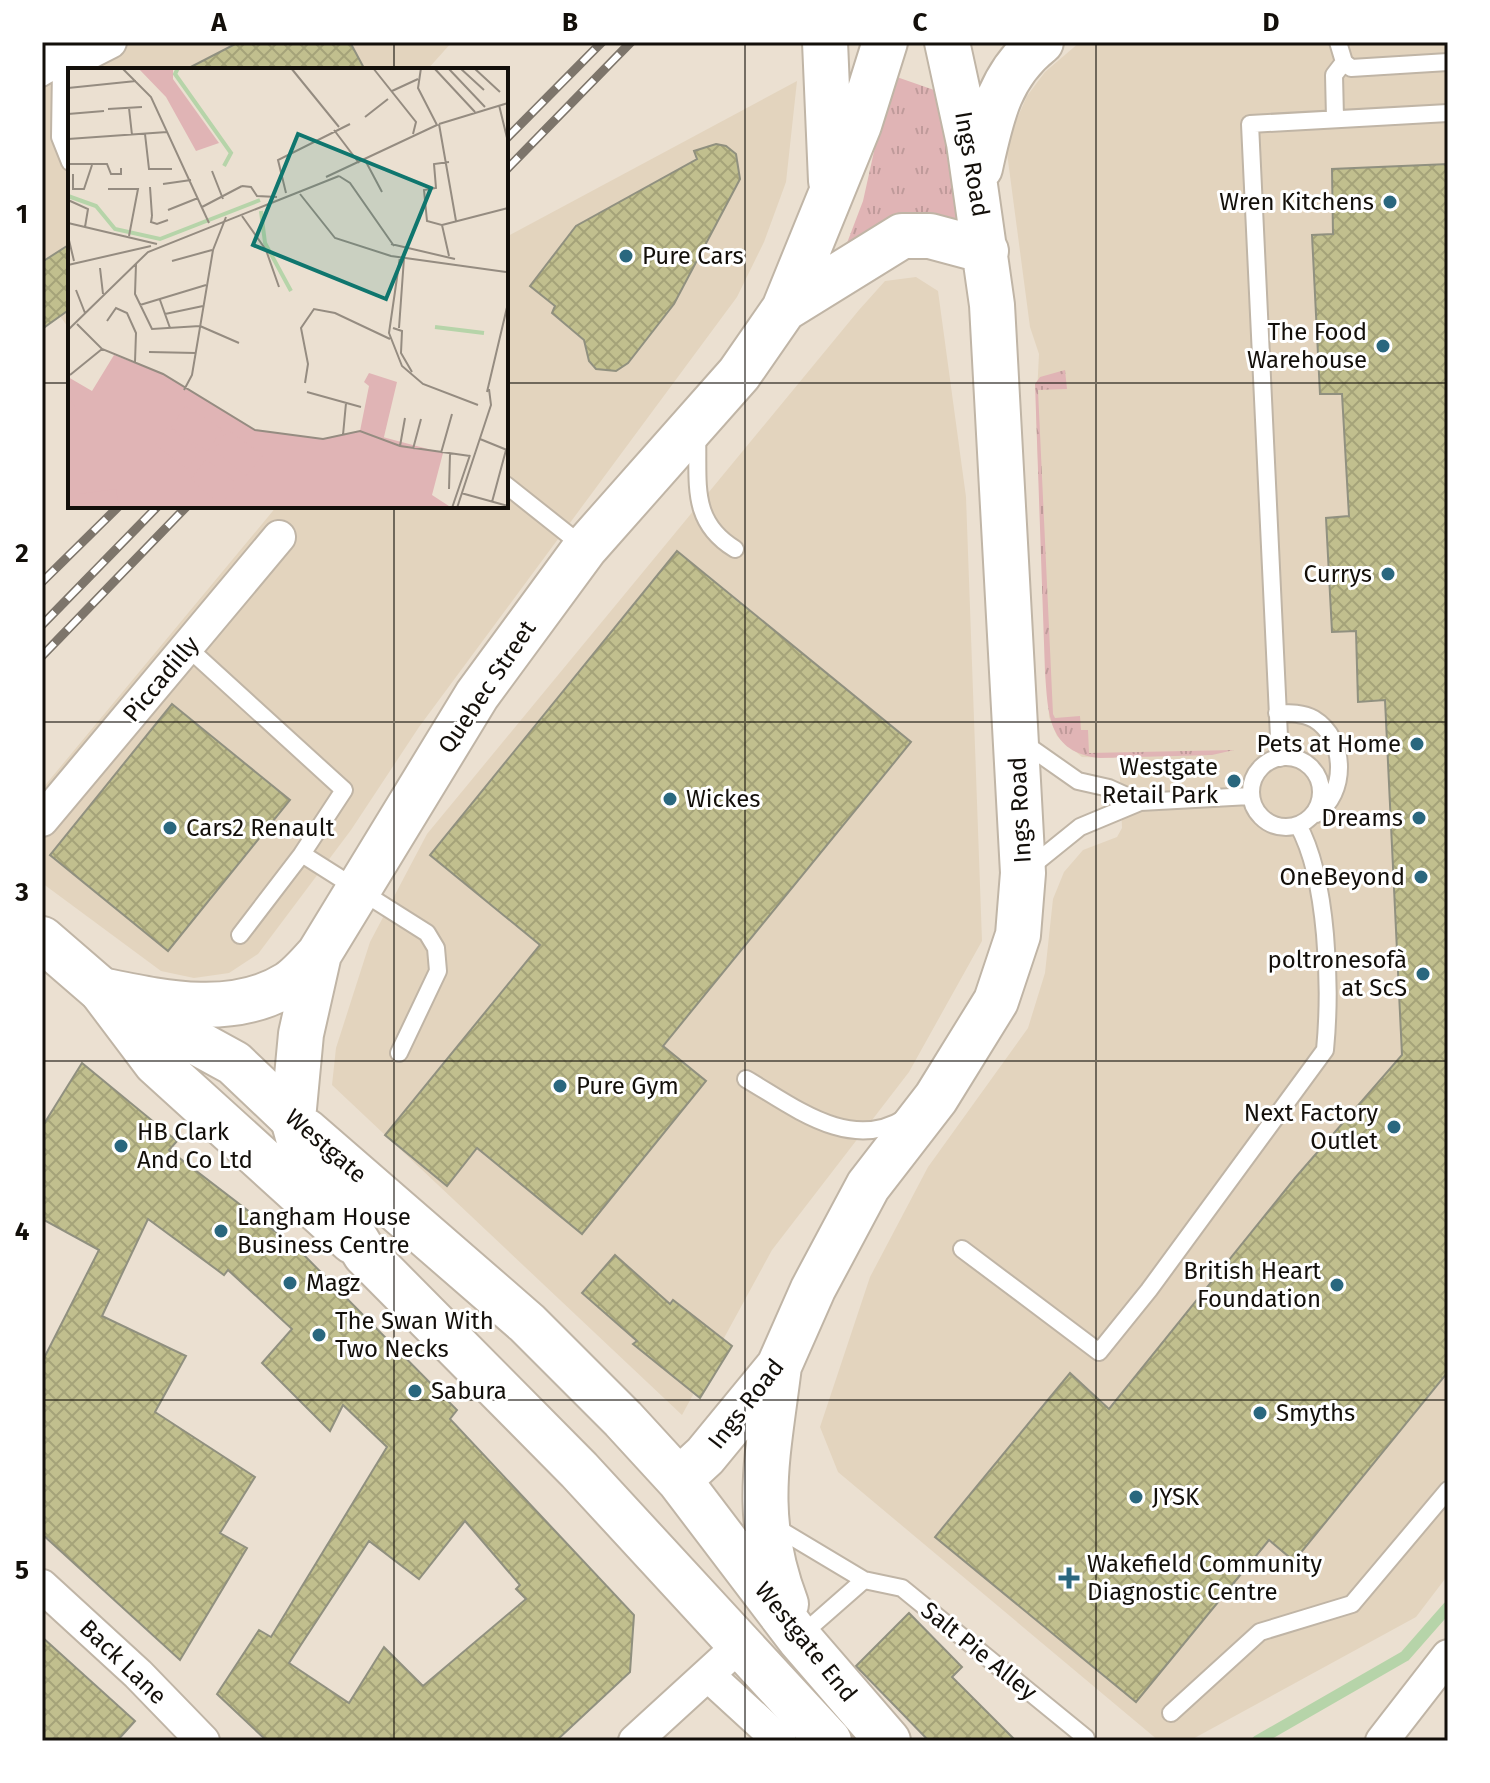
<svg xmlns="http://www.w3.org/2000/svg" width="1490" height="1783" font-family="'Fira Sans',sans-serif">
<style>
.built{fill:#e3d4be}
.grass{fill:url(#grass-tufts)}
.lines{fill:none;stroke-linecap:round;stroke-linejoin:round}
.stream{stroke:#b6d4a9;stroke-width:11}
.building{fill:url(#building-cross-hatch);stroke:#90907f;stroke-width:2;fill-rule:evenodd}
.service-casing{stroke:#c0b5a6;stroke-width:20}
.minor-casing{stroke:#c0b5a6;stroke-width:36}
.primary-casing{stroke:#c0b5a6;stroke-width:48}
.trunk-casing{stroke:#c0b5a6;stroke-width:48}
.service{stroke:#fff;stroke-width:16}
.minor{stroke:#fff;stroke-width:32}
.primary{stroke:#fff;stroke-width:44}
.trunk{stroke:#fff;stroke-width:44}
.rail-casing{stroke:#7d756b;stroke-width:9}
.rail{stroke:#fff;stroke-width:6;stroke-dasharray:18;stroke-linecap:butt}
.grid{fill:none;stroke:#130f0a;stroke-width:2;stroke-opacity:0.55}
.poi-dot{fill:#2a677e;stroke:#fff;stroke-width:3}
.labels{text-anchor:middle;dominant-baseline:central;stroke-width:6;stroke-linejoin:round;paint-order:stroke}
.street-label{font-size:24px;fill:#130f0a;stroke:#fff}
.poi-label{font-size:24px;fill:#130f0a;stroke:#fff;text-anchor:start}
.inset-river{fill:none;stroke:#b6d4a9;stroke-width:4}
.inset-road{fill:none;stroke:#958c81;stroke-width:2}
.view{fill:#0f766e;fill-opacity:0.15;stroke:#0f766e;stroke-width:4}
.inset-edge{fill:none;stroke:#130f0a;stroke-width:4}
.neatline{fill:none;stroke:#130f0a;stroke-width:3}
.grid-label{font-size:26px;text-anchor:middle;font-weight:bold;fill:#130f0a}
</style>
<defs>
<pattern id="grass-tufts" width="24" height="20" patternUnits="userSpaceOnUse" patternTransform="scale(2)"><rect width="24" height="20" fill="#e0b4b5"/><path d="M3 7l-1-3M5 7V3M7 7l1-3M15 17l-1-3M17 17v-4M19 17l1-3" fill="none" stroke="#bf9a9a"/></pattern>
<pattern id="building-cross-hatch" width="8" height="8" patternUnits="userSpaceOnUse" patternTransform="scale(2)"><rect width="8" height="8" fill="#c1bf8e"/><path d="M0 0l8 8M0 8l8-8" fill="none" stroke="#a5a379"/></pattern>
</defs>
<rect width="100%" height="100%" fill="#ebe0d1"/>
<!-- built -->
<path class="built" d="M42 42H452L427 70H70V330L42 291Z
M1080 42H1448V1575L1416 1617 1189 1741H1159L838 1472 820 1427 870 1277 928 1167 1028 1028 1045 973 1053 899 1064 872 1083 850 1117 837 1122 828 1119 755 1113 758 1082 757 1057 736 1049 717 1036 414 1039 354 1030 327 1007 153 1012 130 1027 96 1045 72Z
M797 81 786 182 764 242 737 297 419 727 351 830 258 954 229 973 194 978 161 971 42 883V789L277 506H506V237Z
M916 277 938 291 966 497 982 941 909 1072 772 1250 682 1415 332 1085 336 1048 370 942 427 834 859 310 885 281Z"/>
<!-- grass -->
<path class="grass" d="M891 75 937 91 960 225 839 264 863 201Z
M1065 370 1067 389 1038 390 1053 714 1055 718 1080 716 1081 730H1088L1089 753 1234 750 1212 755 1100 758C1048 753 1048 714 1045 672L1035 384 1040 377Z"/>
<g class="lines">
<!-- stream -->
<path class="stream" d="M1257 1741 1405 1656 1448 1607"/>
</g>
<!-- building -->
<path class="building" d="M239 42H350L365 70H185Z
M716 144 726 146 736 154 740 179 674 304 628 363 616 371 596 369 589 361 584 340 552 313 555 306 530 286 576 226 697 159 694 151Z
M1448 164V1372L1294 1561 1269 1540 1136 1702 935 1537 1070 1373 1109 1409 1295 1178 1402 1055 1385 700 1358 702 1356 631 1332 632 1326 518 1349 516 1342 394H1320L1312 235 1333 234 1332 169Z
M70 244V309L42 329V262Z
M677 551 911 742 663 1046 706 1081 582 1234 477 1148 447 1186 385 1135 540 945 430 855Z
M172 704 290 800 168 951 50 855Z
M82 1063 177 1141 169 1150 298 1249 457 1410 450 1419 634 1615 630 1672 556 1741H267L217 1694 259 1630 271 1637 387 1447 343 1405 330 1431 262 1363 292 1329 228 1270 224 1275 148 1219 102 1316 186 1356 155 1412 255 1477 220 1533 247 1548 180 1660 42 1534V1362L99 1250 42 1219V1127ZM465 1521 520 1585 516 1589 526 1599 423 1686 384 1647 349 1703 289 1663 369 1541 419 1579Z
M615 1255 670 1304 673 1300 732 1346 700 1398 633 1344 637 1341 582 1293Z
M909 1613 962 1667 952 1677 1016 1741H929L856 1666Z
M42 1637 135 1721 117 1741H42Z"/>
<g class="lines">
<!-- service casing -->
<g class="service-casing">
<path id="service" d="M1338 42 1344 62 1351 68 1448 62
M42 78 61 67 60 137 70 162
M1335 118 1334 75 1344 62
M697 434C699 482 689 521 735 549
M506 485 584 547
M187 647 344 790 302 854 427 933 436 948 438 971 399 1053
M1277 713C1290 713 1303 713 1314 719 1347 739 1347 794 1316 814
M1021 741 1078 781 1109 788 1140 802 1080 827 1028 869
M1251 792a35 35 0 1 1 70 0a35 35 0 1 1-70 0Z
M1280 758 1250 124 1448 113
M1140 802 1250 796
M240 935 302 854
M746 1079C793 1106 850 1153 905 1118
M962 1249 1099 1352 1149 1290 1325 1050C1331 988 1328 879 1298 825
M772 1525 864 1580 902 1588 1086 1738
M799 1637 864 1580
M1171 1713 1260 1632 1352 1604 1448 1490"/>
</g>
<!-- minor casing -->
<g class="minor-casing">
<path id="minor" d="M49 42 61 67 110 42
M42 820 279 537
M42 1586 138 1674 203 1741
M709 1676 780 1741
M635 1741 740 1645
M1382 1741 1448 1656"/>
</g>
<!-- primary casing -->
<g class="primary-casing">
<path id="primary" d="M42 939 101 990 156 1063 352 1241
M117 999 234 1063 293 1119"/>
</g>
<!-- trunk casing -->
<g class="trunk-casing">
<path id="trunk" d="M825 42 831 181
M980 168C991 118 999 75 1041 42
M784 309 902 236H930L986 251
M101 990C160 1002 232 1019 288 984 299 977 310 964 319 954
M306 1131 527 1323 623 1419 679 1480 799 1638 888 1741
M779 1366C768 1456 752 1515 786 1604
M679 1480 705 1456 779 1366 813 1289 868 1186 936 1098 996 1001 1018 935 1023 873 992 305 969 143 947 42
M829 1741 579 1470 365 1254 301 1148 293 1119 301 1034 319 954 477 695 585 548 739 374 784 309 859 125 885 42"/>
</g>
<!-- service -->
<use href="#service" class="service"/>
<!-- minor -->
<use href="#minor" class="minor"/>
<!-- primary -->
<use href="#primary" class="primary"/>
<!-- trunk -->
<use href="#trunk" class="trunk"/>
<!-- rail casing -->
<g class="rail-casing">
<path id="rail" d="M506 139 602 42
M506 170 631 42
M42 582 119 506
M42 625 158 506
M42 656 187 506"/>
</g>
<!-- rail -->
<use href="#rail" class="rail"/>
</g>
<!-- grid -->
<path class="grid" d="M394 42V70M745 42V1741M1096 42V1741M42 383H70M506 383H1448M394 506V1741M42 722H1448M42 1061H1448M42 1400H1448"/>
<!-- markers -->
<g class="poi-dot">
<circle cx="1390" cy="202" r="8"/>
<circle cx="626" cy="256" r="8"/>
<circle cx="1383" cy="346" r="8"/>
<circle cx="1388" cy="574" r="8"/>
<circle cx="1417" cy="744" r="8"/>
<circle cx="1234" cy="781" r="8"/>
<circle cx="670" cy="799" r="8"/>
<circle cx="1419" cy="818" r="8"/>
<circle cx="170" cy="828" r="8"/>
<circle cx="1421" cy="877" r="8"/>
<circle cx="1423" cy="974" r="8"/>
<circle cx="560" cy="1086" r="8"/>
<circle cx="1394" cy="1127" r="8"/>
<circle cx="121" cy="1146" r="8"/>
<circle cx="221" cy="1231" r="8"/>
<circle cx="290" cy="1283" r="8"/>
<circle cx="1337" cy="1285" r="8"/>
<circle cx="319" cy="1335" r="8"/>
<circle cx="415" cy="1391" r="8"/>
<circle cx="1260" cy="1413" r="8"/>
<circle cx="1136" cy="1497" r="8"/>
<path d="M1065 1566h8v8h8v8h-8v8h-8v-8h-8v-8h8z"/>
</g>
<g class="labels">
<!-- street labels -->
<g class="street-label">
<text transform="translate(972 164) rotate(80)">Ings Road</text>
<text transform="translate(161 679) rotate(-50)">Piccadilly</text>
<text transform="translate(487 687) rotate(-56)">Quebec Street</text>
<text transform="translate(1020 810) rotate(-93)">Ings Road</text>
<text transform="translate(326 1146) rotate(41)">Westgate</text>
<text transform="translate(746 1404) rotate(-52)">Ings Road</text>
<text transform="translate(806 1642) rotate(51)">Westgate End</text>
<text transform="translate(979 1651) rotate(39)">Salt Pie Alley</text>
<text transform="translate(123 1662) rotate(44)">Back Lane</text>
</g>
<!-- poi labels -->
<g class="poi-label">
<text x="1374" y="202" text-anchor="end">Wren Kitchens</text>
<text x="642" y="256">Pure Cars</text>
<text x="1367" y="332" text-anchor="end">The Food<tspan x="1367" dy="28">Warehouse</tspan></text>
<text x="1372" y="574" text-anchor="end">Currys</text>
<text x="1401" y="744" text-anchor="end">Pets at Home</text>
<text x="1218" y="767" text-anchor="end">Westgate<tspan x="1218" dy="28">Retail Park</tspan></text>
<text x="686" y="799">Wickes</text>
<text x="1403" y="818" text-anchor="end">Dreams</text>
<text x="186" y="828">Cars2 Renault</text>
<text x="1405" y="877" text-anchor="end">OneBeyond</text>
<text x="1407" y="960" text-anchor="end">poltronesofà<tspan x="1407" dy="28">at ScS</tspan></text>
<text x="576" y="1086">Pure Gym</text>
<text x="1378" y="1113" text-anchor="end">Next Factory<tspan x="1378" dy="28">Outlet</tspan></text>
<text x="137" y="1132">HB Clark<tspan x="137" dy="28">And Co Ltd</tspan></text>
<text x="237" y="1217">Langham House<tspan x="237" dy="28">Business Centre</tspan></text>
<text x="1321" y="1271" text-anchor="end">British Heart<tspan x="1321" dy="28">Foundation</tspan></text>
<text x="306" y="1283">Magz</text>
<text x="335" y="1321">The Swan With<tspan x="335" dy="28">Two Necks</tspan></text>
<text x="431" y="1391">Sabura</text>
<text x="1276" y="1413">Smyths</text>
<text x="1152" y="1497">JYSK</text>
<text x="1087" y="1564">Wakefield Community<tspan x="1087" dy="28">Diagnostic Centre</tspan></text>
</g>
</g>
<!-- overview -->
<g transform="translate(68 68)">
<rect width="440" height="440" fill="#ebe0d1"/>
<path d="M70 0H105V11L151 75 128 83 98 29ZM46 287 95 306 187 362 255 371 292 363 375 385 364 427 384 440H0V309L24 323Z" fill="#e0b4b5"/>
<path d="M301 305 329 314 315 373 292 363 301 318 296 314Z" fill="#e0b4b5"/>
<path d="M0 326 10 345 5 395 0 394 5 344ZM117 338 154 361 140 383 103 360ZM100 359 132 383 119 401 87 377ZM160 362 195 387 178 408 146 382ZM138 391 169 416 152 437 123 411ZM48 421 51 440H12L10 426Z" fill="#e0b4b5"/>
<path class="inset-river" d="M110 0 107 6 163 85 156 98M0 128 28 138 47 161 92 171 192 132M193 143 197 175 223 223M367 259 416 265"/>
<path class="inset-road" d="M54 0 83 29 141 155M223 0 271 59M305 0 348 54 345 66M366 0 407 44M380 0 417 39M392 0 416 22M406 0 432 24M0 20 68 13M324 23 350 11M431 37 440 74M61 40 64 67M40 41 74 39M0 46 36 43M297 49 320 31M371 56 388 153M371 56 440 35M266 62 291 95M77 66 81 101H104M0 71 99 64M297 92 314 124M0 96H39L43 106H53V100M144 103 155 131M5 106V121H16L24 97M271 108 282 115 326 178M258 109 369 57 350 20 353 0M95 116 123 112M174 118 183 119 189 128 209 129M82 119 84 148M40 121H70L61 168M218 125 210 92 282 56M232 126 267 170 323 188 438 204M0 132 20 141 17 159M134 139 174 118M100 142 130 130M84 148 83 154 89 156 100 152M174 148 198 182 211 219M0 155 89 176M374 157 440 140M0 168 6 193M323 176 387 191M381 188 374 157 359 153 356 122 368 120 366 96 381 94M332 189 321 265 334 298 355 316 410 337M104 193 144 182M68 196 67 226 84 261 132 258M0 197 83 178M32 200 35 226M8 222 17 245M92 232 102 260M72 237 138 217M97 246 135 238M39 253 48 240 59 245 68 265 67 294M9 256 34 281 95 306 187 362 255 371 292 363 332 378 402 388M132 258 171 275M325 260 334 263 333 285 344 304M331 260 336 190M0 262 80 184 271 108M81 284 128 285M2 307 34 281M237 315 240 296 233 260 246 241 267 245 322 271M116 322 124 307 145 182 158 149M239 324 293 339M419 324 440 235M275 367 278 335M412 371 439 382M332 378 337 350M345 381 353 351M373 385 384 346M381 421 382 386M393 425 440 438M424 434 438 382M384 440 402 387M389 440 423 337 421 321"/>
<path class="view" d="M230 66 363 120 318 231 185 177Z"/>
<rect width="440" height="440" class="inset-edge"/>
</g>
<!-- border -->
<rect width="1490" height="1783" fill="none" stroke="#ffffff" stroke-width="88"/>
<rect x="44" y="44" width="1402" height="1695" class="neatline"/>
<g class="grid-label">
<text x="219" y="31">A</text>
<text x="570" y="31">B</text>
<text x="920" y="31">C</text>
<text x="1271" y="31">D</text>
<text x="22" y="223">1</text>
<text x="22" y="562">2</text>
<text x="22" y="901">3</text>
<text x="22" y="1240">4</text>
<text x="22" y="1579">5</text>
</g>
</svg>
